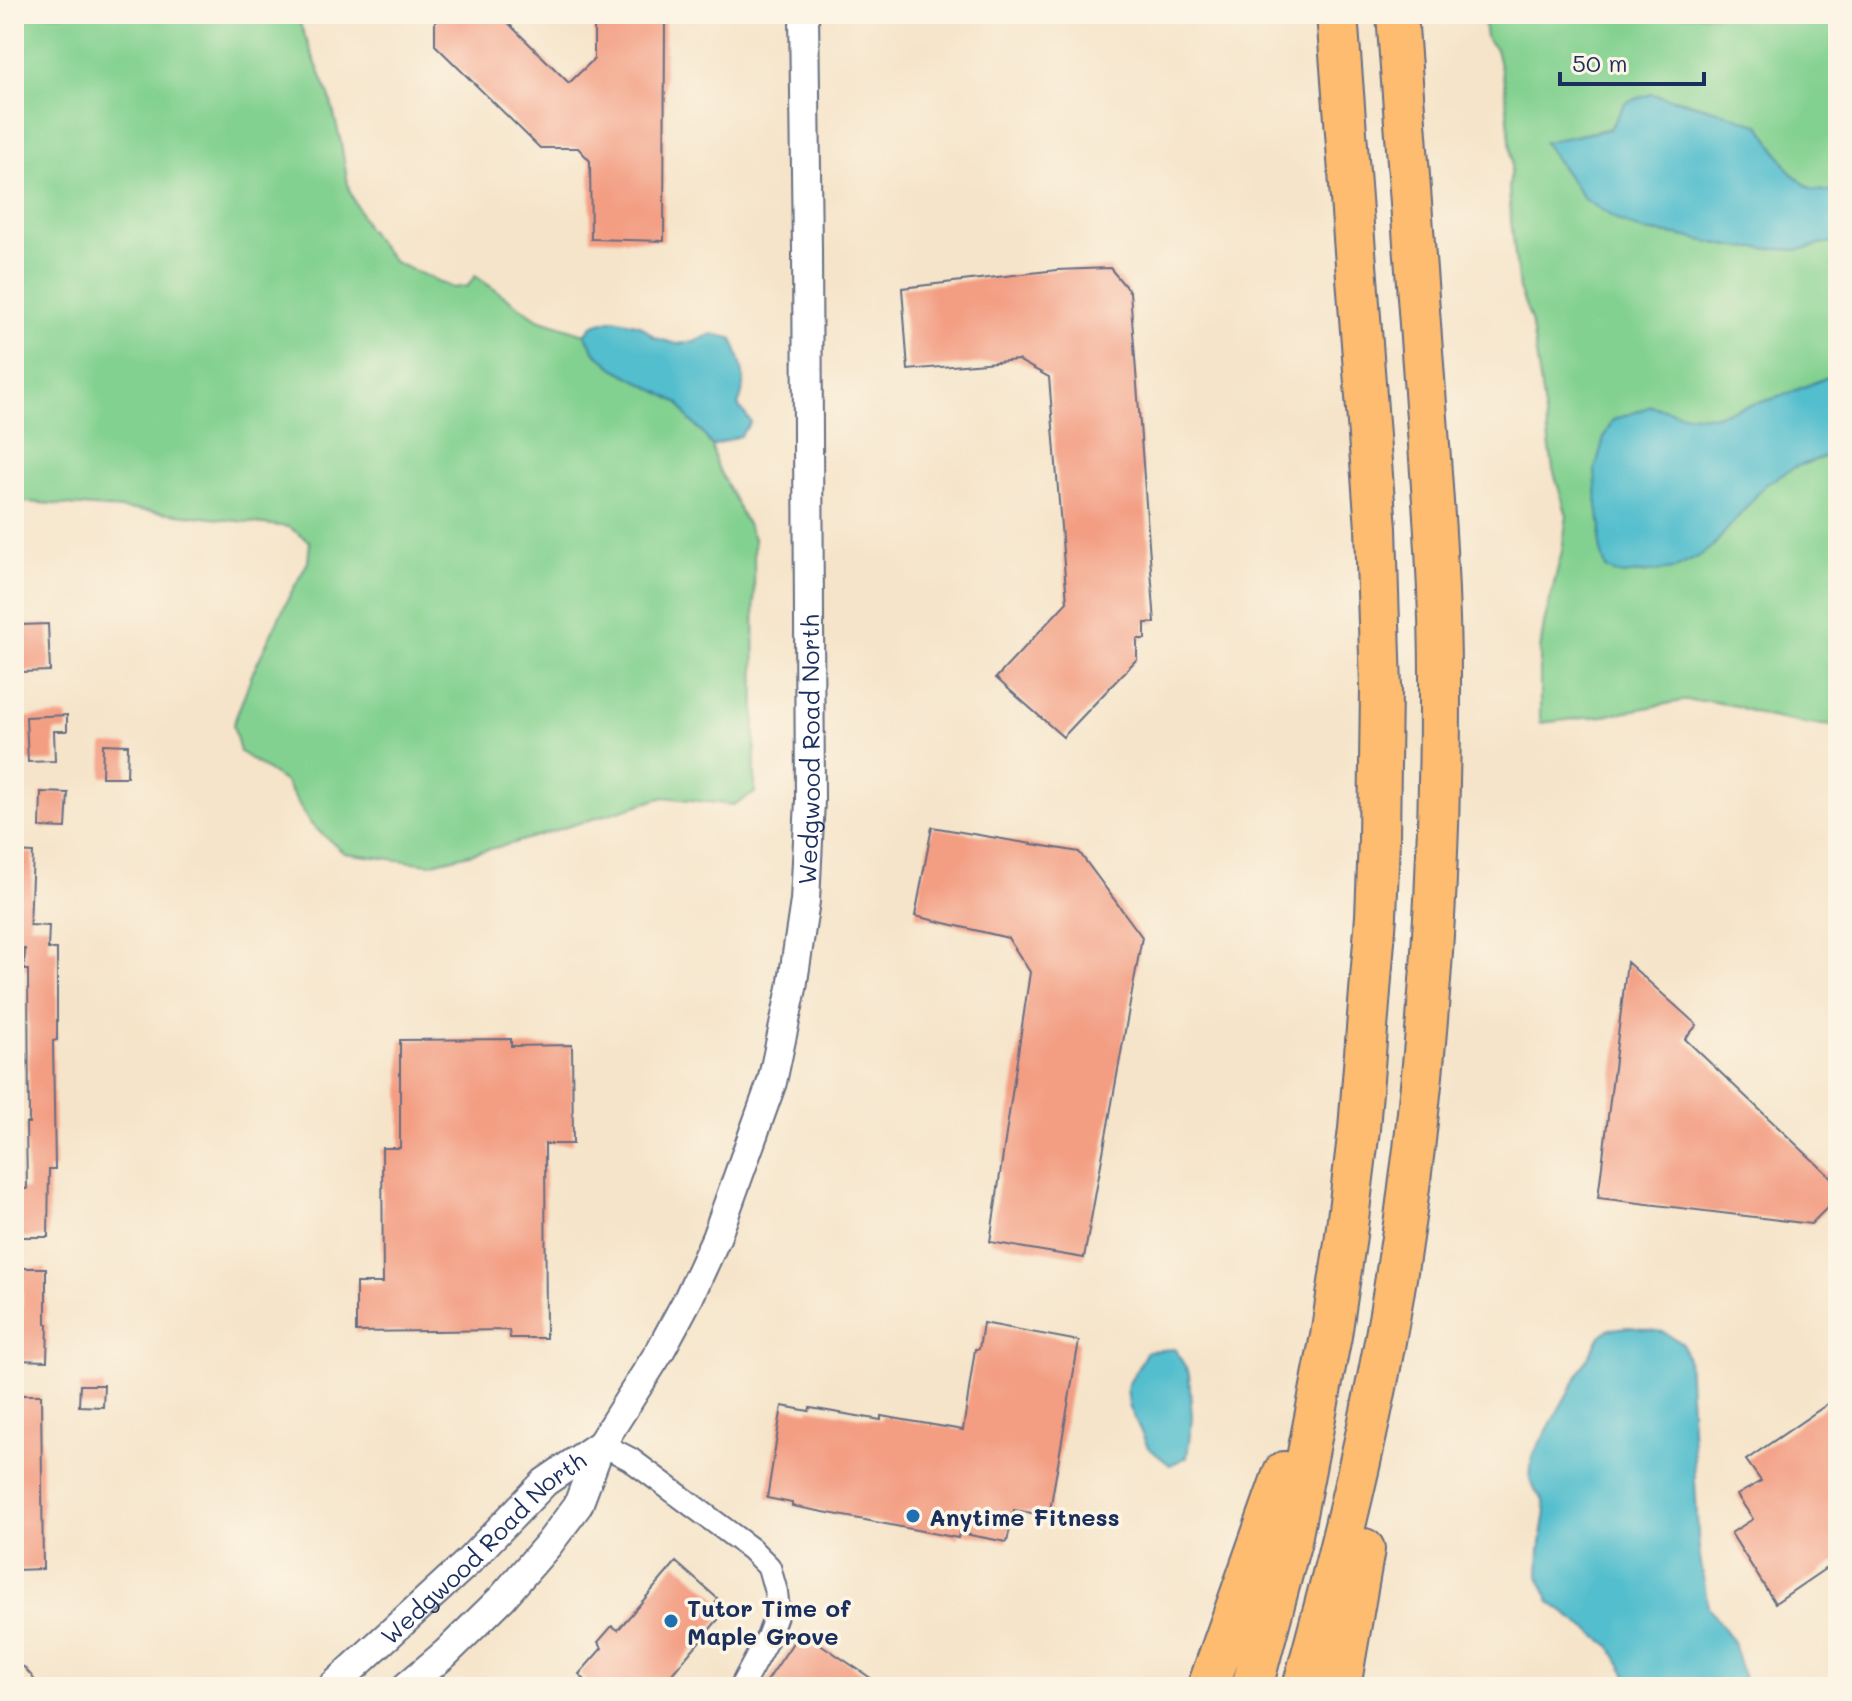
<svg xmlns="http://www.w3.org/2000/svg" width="1852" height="1701" font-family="Mali,sans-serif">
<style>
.green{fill:#83d190;stroke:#4f8077;stroke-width:2}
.water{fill:#52becd;stroke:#367696;stroke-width:2}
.building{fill:#f39e83}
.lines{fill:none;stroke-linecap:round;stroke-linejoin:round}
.minor-casing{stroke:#676e83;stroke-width:26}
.tertiary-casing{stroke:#676e83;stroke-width:32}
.secondary-casing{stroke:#676e83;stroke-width:34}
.motorway-casing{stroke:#676e83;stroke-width:44}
.minor{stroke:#fff;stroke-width:22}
.tertiary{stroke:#fff;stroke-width:28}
.secondary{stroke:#fee4c6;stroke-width:30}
.motorway{stroke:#fdbc70;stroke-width:40}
.poi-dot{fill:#1f6fb2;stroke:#fcf5e5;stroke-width:3}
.labels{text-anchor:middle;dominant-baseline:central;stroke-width:7;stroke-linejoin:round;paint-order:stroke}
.street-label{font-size:24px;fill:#1b2f5e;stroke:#fcf5e5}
.poi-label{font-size:24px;font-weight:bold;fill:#1b2f5e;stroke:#fcf5e5;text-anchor:start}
</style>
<rect width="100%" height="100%" fill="#fcf5e5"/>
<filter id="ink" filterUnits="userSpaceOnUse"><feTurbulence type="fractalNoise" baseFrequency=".0125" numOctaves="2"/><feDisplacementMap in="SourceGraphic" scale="16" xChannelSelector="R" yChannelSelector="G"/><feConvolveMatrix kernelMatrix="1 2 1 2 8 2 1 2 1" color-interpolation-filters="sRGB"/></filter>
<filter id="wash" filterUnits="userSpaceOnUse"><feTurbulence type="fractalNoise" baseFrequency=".006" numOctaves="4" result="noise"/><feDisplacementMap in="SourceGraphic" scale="32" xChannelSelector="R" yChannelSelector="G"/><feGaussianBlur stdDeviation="1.8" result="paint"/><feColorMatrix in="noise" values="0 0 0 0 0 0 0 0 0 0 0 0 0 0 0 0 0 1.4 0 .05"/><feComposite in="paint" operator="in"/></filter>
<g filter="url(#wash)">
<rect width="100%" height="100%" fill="#f5e4c9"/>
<!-- green -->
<path class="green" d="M21 14H296L330 98 341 143 349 190 367 228 394 262 453 288 468 286 475 276 538 319 585 334 595 352 614 368 679 403 689 419 702 432 712 446 716 464 754 538 755 793 733 805 664 797 514 843 429 864 344 853 311 824 285 782 240 752 233 725 253 672 291 593 308 562 310 542 289 527 160 512 14 501V34Z
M1483 14H1572L1580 16 1733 14 1760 18 1786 14H1824L1831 17 1838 34V192L1812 190 1790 172 1760 125 1687 102 1652 94 1626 102 1610 128 1544 143 1584 199 1643 231 1677 235 1734 247 1798 250 1832 242 1838 244V373L1779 397 1712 416 1682 414 1651 406 1597 506 1601 525 1600 547 1713 546 1765 485 1795 467 1838 452V726L1807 724 1765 716 1736 706 1709 701H1682L1603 716 1540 723V651L1544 624 1562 551 1567 516 1553 469 1531 320 1519 289 1511 221 1509 188 1512 161 1505 87 1496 49 1486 38Z"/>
<!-- water -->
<path class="water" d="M1652 94 1721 112 1760 125 1790 172 1812 190 1838 192V244L1832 242 1798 250 1734 247 1677 235 1643 231 1619 221 1584 199 1544 142 1610 129 1626 102Z
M614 319 640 325 655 338 677 344 694 342 712 334 732 338C741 361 749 381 738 405L751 422 740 436 712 446 702 432 689 419 679 403 614 368 595 352 585 334 593 325Z
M1838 373V452L1795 467 1765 485 1713 546 1698 557 1674 569 1623 575 1606 569 1600 547 1601 525 1597 506 1595 469 1605 435 1613 420 1651 406 1682 414 1712 416 1779 397Z
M1630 1327 1663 1332 1682 1343 1688 1359 1699 1551 1708 1607 1733 1642 1745 1682 1748 1687H1634L1610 1646 1550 1602 1539 1576 1540 1550 1546 1511 1543 1500 1536 1492 1530 1479 1532 1457 1600 1336 1609 1329Z
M1175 1349 1189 1374 1192 1418 1187 1457 1170 1465 1148 1447 1129 1406 1127 1387 1147 1351Z"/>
<g id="blocks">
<!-- building -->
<path class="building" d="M435 14H499L569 83 594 59V14H665L664 241 591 239 590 161 578 148H540L435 45Z
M1110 268 1130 292 1155 623H1145V639H1137V659L1063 737 996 678 1067 602 1049 377 1018 360 908 370 902 288 1057 270Z
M48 624 50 671 22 672 20 625Z
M67 715V731H54L55 761 28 762 26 717Z
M103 744 128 745 127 777H102Z
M41 792 68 793 66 828 40 827Z
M932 827 1079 852 1142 937 1084 1258 990 1242 1030 972 1008 938 915 916Z
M14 852 33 853 30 925 49 926 48 949H57V1040L53 1041 55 1169H49L48 1237H19V1189H27L26 1123H29L28 970H24L25 949 14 948Z
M1627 962 1697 1025 1685 1039 1838 1184V1197L1811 1224 1598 1198Z
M511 1039V1046L572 1045 573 1144H545L546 1338H510L509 1330 356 1332V1283H383L382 1148H400V1040Z
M23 1268H46V1324H48L47 1361 15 1360 17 1323H22Z
M983 1323 1079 1341 1049 1516 1014 1510 1007 1542 959 1533 958 1538 792 1506V1503L767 1498 782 1406 809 1411 810 1408 881 1420V1416L963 1430 975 1349H979Z
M80 1385H104L103 1407 79 1406Z
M14 1395H41L43 1569 14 1570V1547H17L14 1501Z
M1838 1397V1560L1775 1603 1731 1533 1753 1519 1737 1495 1761 1481 1746 1460Z
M676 1562 718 1599 712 1608 721 1616 661 1687H592L579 1674 602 1648 598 1642 612 1626 618 1630Z
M801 1631 884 1687H763Z"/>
</g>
</g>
<g filter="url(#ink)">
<use href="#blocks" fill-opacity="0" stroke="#676e83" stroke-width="2"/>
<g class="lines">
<!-- minor casing -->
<g class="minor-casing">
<path id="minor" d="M601 1444 630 1459 751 1549 769 1567 776 1592 778 1610 768 1637 741 1687"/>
</g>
<!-- tertiary casing -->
<g class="tertiary-casing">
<g id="tertiary">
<path id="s1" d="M332 1687 468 1562 545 1482 601 1444"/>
<path id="s2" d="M406 1687 446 1653 502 1598 548 1545 578 1505 601 1444 660 1351 689 1297 716 1238 772 1082 792 988 805 901 810 800 807 250 804 14"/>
</g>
</g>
<!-- secondary casing -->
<g class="secondary-casing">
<path id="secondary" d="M14 1680 20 1687"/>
</g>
<!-- motorway casing -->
<g class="motorway-casing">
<path id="motorway" d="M1208 1687 1284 1472
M1252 1687 1291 1540 1331 1336 1345 1243 1359 1129 1376 916 1379 839 1381 688 1376 528 1337 14
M1303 1687C1339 1557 1372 1424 1394 1290 1426 1095 1440 897 1440 699 1441 592 1432 485 1424 378 1415 256 1406 135 1397 14
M1340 1687 1364 1549"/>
</g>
<!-- minor -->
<use href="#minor" class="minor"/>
<!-- tertiary -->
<use href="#tertiary" class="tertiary"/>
<!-- secondary -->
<use href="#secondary" class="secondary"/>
<!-- motorway -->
<use href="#motorway" class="motorway"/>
</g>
</g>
<!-- markers -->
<g class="poi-dot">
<circle cx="913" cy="1516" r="8"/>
<circle cx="671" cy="1621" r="8"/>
</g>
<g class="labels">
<!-- street labels -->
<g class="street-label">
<text stroke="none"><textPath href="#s2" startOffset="1054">Wedgwood Road North</textPath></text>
<text stroke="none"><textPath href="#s1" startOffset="206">Wedgwood Road North</textPath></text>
</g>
<!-- poi labels -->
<g class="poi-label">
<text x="929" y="1516">Anytime Fitness</text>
<text x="687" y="1607">Tutor Time of<tspan x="687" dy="28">Maple Grove</tspan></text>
</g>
</g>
<!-- margin -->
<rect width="1852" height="1701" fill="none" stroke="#fcf5e5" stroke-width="48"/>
<!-- scale -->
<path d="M1560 72v12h144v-12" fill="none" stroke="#1b2f5e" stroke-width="4"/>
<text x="1572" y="72" font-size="24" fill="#1b2f5e" stroke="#fcf5e5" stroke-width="6" paint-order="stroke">50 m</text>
</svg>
